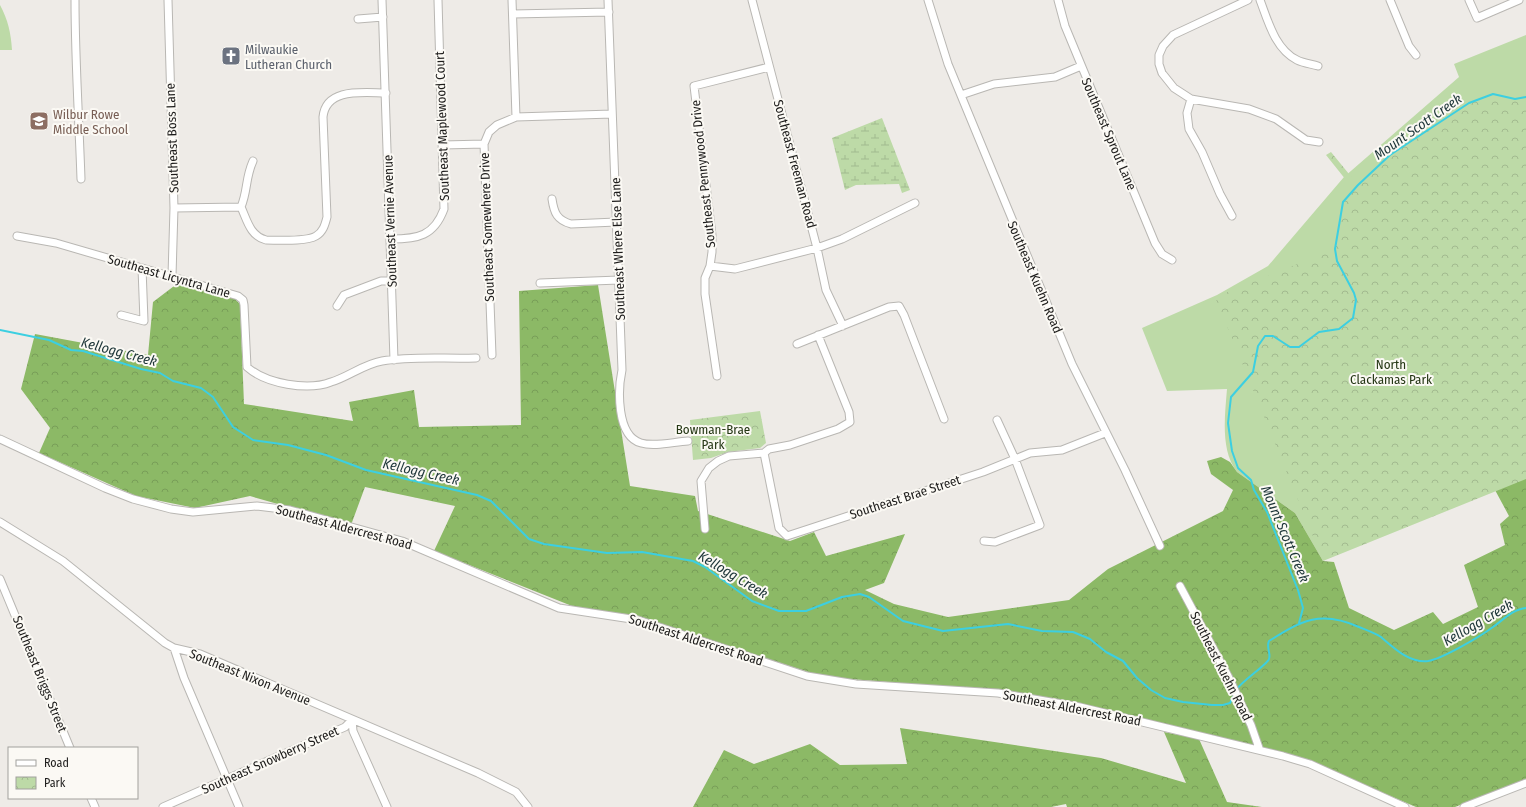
<svg xmlns="http://www.w3.org/2000/svg" width="1526" height="807" font-family="'Fira Sans Condensed',sans-serif">
<style>
.grass{fill:#bddaa7}
.forest{fill:url(#forest-crowns)}
.wetland{fill:url(#wetland-marsh)}
.park{fill:url(#park-crowns)}
.lines{fill:none;stroke-linecap:round;stroke-linejoin:round}
.stream{stroke:#3ccfe1;stroke-width:2}
.minor-casing{stroke:#b9b7b3;stroke-width:9}
.minor{stroke:#fff;stroke-width:7}
.labels{text-anchor:middle;dominant-baseline:central;stroke-width:4;stroke-linejoin:round;paint-order:stroke}
.worship-label{font-size:13px;fill:#5b616d;stroke:#fbf9f4;text-anchor:start}
.education-label{font-size:13px;fill:#785e54;stroke:#fbf9f4;text-anchor:start}
.street-label{font-size:13px;fill:#1d1c1b;stroke:#fbf9f4}
.park-label{font-size:13px;fill:#243614;stroke:#fbf9f4}
.water-label{font-size:14px;font-style:italic;fill:#1d3538;stroke:#fbf9f4}
</style>
<defs>
<pattern id="forest-crowns" width="20" height="18" patternUnits="userSpaceOnUse"><rect width="20" height="18" fill="#8cb966"/><path d="M2 6a3 3 0 1 1 6 0M12 15a3 3 0 1 1 6 0" fill="none" stroke="#789e58"/></pattern>
<pattern id="wetland-marsh" width="20" height="14" patternUnits="userSpaceOnUse"><rect width="20" height="14" fill="#bddaa7"/><path d="M1 5h8M5 5V1M11 12h8M15 12V8" fill="none" stroke="#a2ba8f"/></pattern>
<pattern id="park-crowns" width="20" height="18" patternUnits="userSpaceOnUse"><rect width="20" height="18" fill="#bddaa7"/><path d="M2 6a3 3 0 1 1 6 0M12 15a3 3 0 1 1 6 0" fill="none" stroke="#a2ba8f"/></pattern>
</defs>
<rect width="100%" height="100%" fill="#eeebe7"/>
<!-- grass -->
<path class="grass" d="M0 5C8 20 11 33 12 50H0Z
M1526 35V172L1323 561 1295 513 1237 472C1220 450 1225 415 1227 389L1167 391 1142 328 1217 295 1268 266 1344 177 1459 77 1454 64Z"/>
<!-- forest -->
<path class="forest" d="M178 283 234 298 240 304 244 404 353 421 349 402 414 390 419 427 521 425 519 291 598 285 630 486 695 496 698 511 790 541 814 532 826 556 905 534 884 583 865 590 894 604 948 617 1069 600 1108 569 1223 511 1233 490 1211 474 1207 461 1221 457 1230 462 1237 472 1295 513 1323 561 1334 562 1349 608 1394 630 1433 612 1443 624 1478 607 1464 565 1505 545 1500 524 1509 516 1495 490 1526 478V779L1455 807H1416L1309 761 1016 692 824 677 625 614 577 608 434 551 455 506 365 487 351 525 250 496 195 508 136 496 39 453 50 428 21 389 35 334 148 355 153 302Z
M900 728 1101 758 1186 783 1164 732 1199 739 1227 802 1262 807H1067L1066 804 1051 807H693L724 750 754 764 810 744 840 765 907 764Z"/>
<!-- wetland -->
<path class="wetland" d="M882 118 910 190 902 193 899 184 856 185 845 190 832 138Z"/>
<!-- park -->
<path class="park" d="M1493 94 1515 99 1526 97V479L1323 561 1215 297 1335 249 1343 202 1354 190 1326 155 1331 152 1358 185 1390 155 1469 103Z
M760 411 766 443 760 448 728 452 711 458 693 460 690 420Z"/>
<g class="lines">
<!-- stream -->
<path class="stream" d="M0 330 49 340 71 350 83 351 141 369 160 373 173 381 201 388 213 397 233 427 253 440 288 445 326 455 366 470 477 495 491 501 529 539 544 544 607 553 642 552 693 561 705 567 752 601 779 611H806L842 597 860 594 869 597 903 621 943 631 1008 624 1042 631 1073 632 1090 639 1106 652 1123 661 1137 678 1151 690 1165 698 1183 702 1212 705H1223L1230 703 1234 695
M1299 623 1303 608 1298 590 1267 512 1254 490 1251 480 1238 468 1232 451 1228 423 1231 397 1253 372 1258 346 1265 336H1273L1290 347H1299L1319 332 1339 329 1353 318 1356 300 1354 293 1337 261 1335 249 1343 202 1358 185 1390 155 1469 103 1493 94 1515 99 1526 97
M1237 689C1243 680 1268 664 1269 659 1271 653 1266 647 1269 641 1302 620 1321 610 1359 627 1366 630 1375 633 1381 637 1394 648 1409 663 1428 661 1442 659 1481 636 1493 627 1503 620 1513 609 1526 608"/>
<!-- minor casing -->
<g class="minor-casing">
<path id="minor" d="M75 0C75 60 79 119 81 179
M168 0 174 208 172 276
M382 0 394 360
M512 0 516 117
M608 0 622 370C618 389 616 436 641 443 654 447 673 442 688 441
M752 0 817 248 826 290 843 326
M928 0 948 64 1072 364 1125 470 1160 546
M1058 0 1065 26 1155 243 1162 254 1172 260
M1248 0 1173 35 1163 46 1159 55V64L1162 73 1174 88 1191 99 1249 109 1276 119 1306 140 1319 142
M1260 0C1268 21 1275 49 1297 60 1303 63 1311 64 1318 66
M1390 0 1409 46 1416 55
M1469 0 1477 18 1519 0
M513 14 609 12
M358 19 383 17
M961 95 994 84 1055 77 1081 66
M1191 99 1187 113 1189 129 1202 152 1220 194 1232 216
M443 145 484 144
M552 199C554 213 557 220 571 224L616 222
M241 207C247 220 250 236 266 240 278 240 306 242 316 236 323 232 325 225 327 217L323 117C326 87 364 93 386 93
M241 207C248 190 245 179 253 161
M174 208 241 207
M17 236 56 243 238 296 243 300 244 305 247 367C266 384 308 391 331 382 348 377 364 364 382 361 412 356 445 359 476 358
M391 239C418 239 434 236 444 209L438 0
M710 266 735 269 817 248 842 239 915 203
M540 283 619 280
M337 306 344 295 381 281H392
M121 315 144 321 142 268
M797 344 889 307 899 306 904 315 944 419
M492 355 484 144 489 132 497 125 516 117 612 114
M717 376 705 294V278L710 266 712 252V235L694 86 769 67
M0 439 105 488 133 499 171 509 193 512 257 506 290 510 402 541 559 608 638 620 807 676 856 684 998 693 1022 697 1080 707 1283 756 1310 764 1405 807
M764 453 779 528 787 536 983 472 1030 453 1062 450 1105 433
M0 522 63 561 165 643 174 648 200 654 478 773 516 792 528 807
M705 529 701 481 709 468 718 461 729 456 764 453 769 449 790 445 838 429 850 422 849 412 818 335
M984 541 995 542 1040 525 1015 459 997 420
M0 579 70 748
M1180 586 1228 676 1251 725 1259 748
M174 648 184 678 239 807
M352 720 353 731 387 807
M91 798 95 807
M163 807 345 727 352 720
M1464 807 1526 783"/>
</g>
<!-- minor -->
<use href="#minor" class="minor"/>
</g>
<!-- icons -->
<defs>
<g id="church-square" transform="scale(1)"><rect x="-9" y="-9" width="18" height="18" rx="4" fill="#6b7280" stroke="#fbf9f4"/><path d="M-1.2-6h2.4v3.5h3.3v2.4h-3.3V6h-2.4V-.1h-3.3v-2.4h3.3Z" fill="#fff"/></g>
<g id="school-square" transform="scale(1)"><rect x="-9" y="-9" width="18" height="18" rx="4" fill="#8d6e63" stroke="#fbf9f4"/><path d="M0-5L7-2L0 1L-7-2ZM-4 1L0 2.5L4 1V4Q0 6-4 4Z" fill="#fff"/></g>
</defs>
<g fill-rule="evenodd">
<use href="#church-square" x="231" y="56"/>
<use href="#school-square" x="39" y="121"/>
</g>
<g class="labels">
<!-- worship labels -->
<g class="worship-label">
<text x="245" y="49">Milwaukie<tspan x="245" dy="15">Lutheran Church</tspan></text>
</g>
<!-- education labels -->
<g class="education-label">
<text x="53" y="114">Wilbur Rowe<tspan x="53" dy="15">Middle School</tspan></text>
</g>
<!-- street labels -->
<g class="street-label">
<text transform="translate(442 126) rotate(-92)">Southeast Maplewood Court</text>
<text transform="translate(1109 134) rotate(67)">Southeast Sprout Lane</text>
<text transform="translate(172 138) rotate(-92)">Southeast Boss Lane</text>
<text transform="translate(795 164) rotate(75)">Southeast Freeman Road</text>
<text transform="translate(703 174) rotate(-96)">Southeast Pennywood Drive</text>
<text transform="translate(390 221) rotate(-92)">Southeast Vernie Avenue</text>
<text transform="translate(487 227) rotate(-92)">Southeast Somewhere Drive</text>
<text transform="translate(618 249) rotate(-92)">Southeast Where Else Lane</text>
<text transform="translate(169 276) rotate(16)">Southeast Licyntra Lane</text>
<text transform="translate(1035 277) rotate(67)">Southeast Kuehn Road</text>
<text transform="translate(905 497) rotate(-18)">Southeast Brae Street</text>
<text transform="translate(344 527) rotate(15)">Southeast Aldercrest Road</text>
<text transform="translate(696 640) rotate(18)">Southeast Aldercrest Road</text>
<text transform="translate(1221 666) rotate(63)">Southeast Kuehn Road</text>
<text transform="translate(40 674) rotate(68)">Southeast Briggs Street</text>
<text transform="translate(250 677) rotate(22)">Southeast Nixon Avenue</text>
<text transform="translate(1072 708) rotate(11)">Southeast Aldercrest Road</text>
<text transform="translate(270 760) rotate(-24)">Southeast Snowberry Street</text>
</g>
<!-- park labels -->
<g class="park-label">
<text x="1391" y="364">North<tspan x="1391" dy="15">Clackamas Park</tspan></text>
<text x="713" y="429">Bowman-Brae<tspan x="713" dy="15">Park</tspan></text>
</g>
<!-- water labels -->
<g class="water-label">
<text transform="translate(1418 127) rotate(-35)">Mount Scott Creek</text>
<text transform="translate(119 352) rotate(15)">Kellogg Creek</text>
<text transform="translate(421 472) rotate(13)">Kellogg Creek</text>
<text transform="translate(1285 534) rotate(67)">Mount Scott Creek</text>
<text transform="translate(733 575) rotate(31)">Kellogg Creek</text>
<text transform="translate(1478 623) rotate(-30)">Kellogg Creek</text>
</g>
</g>
<!-- legend -->
<rect x="8" y="747" width="130" height="52" fill="#fbf9f4" stroke="#a2a19d"/>
<rect x="16" y="760" width="20" height="6" fill="#ffffff" stroke="#a2a19d"/>
<text x="44" y="767" font-size="12" fill="#1d1c1b">Road</text>
<rect x="16" y="777" width="20" height="12" fill="url(#park-crowns)" stroke="#a2a19d"/>
<text x="44" y="787" font-size="12" fill="#1d1c1b">Park</text>
</svg>
